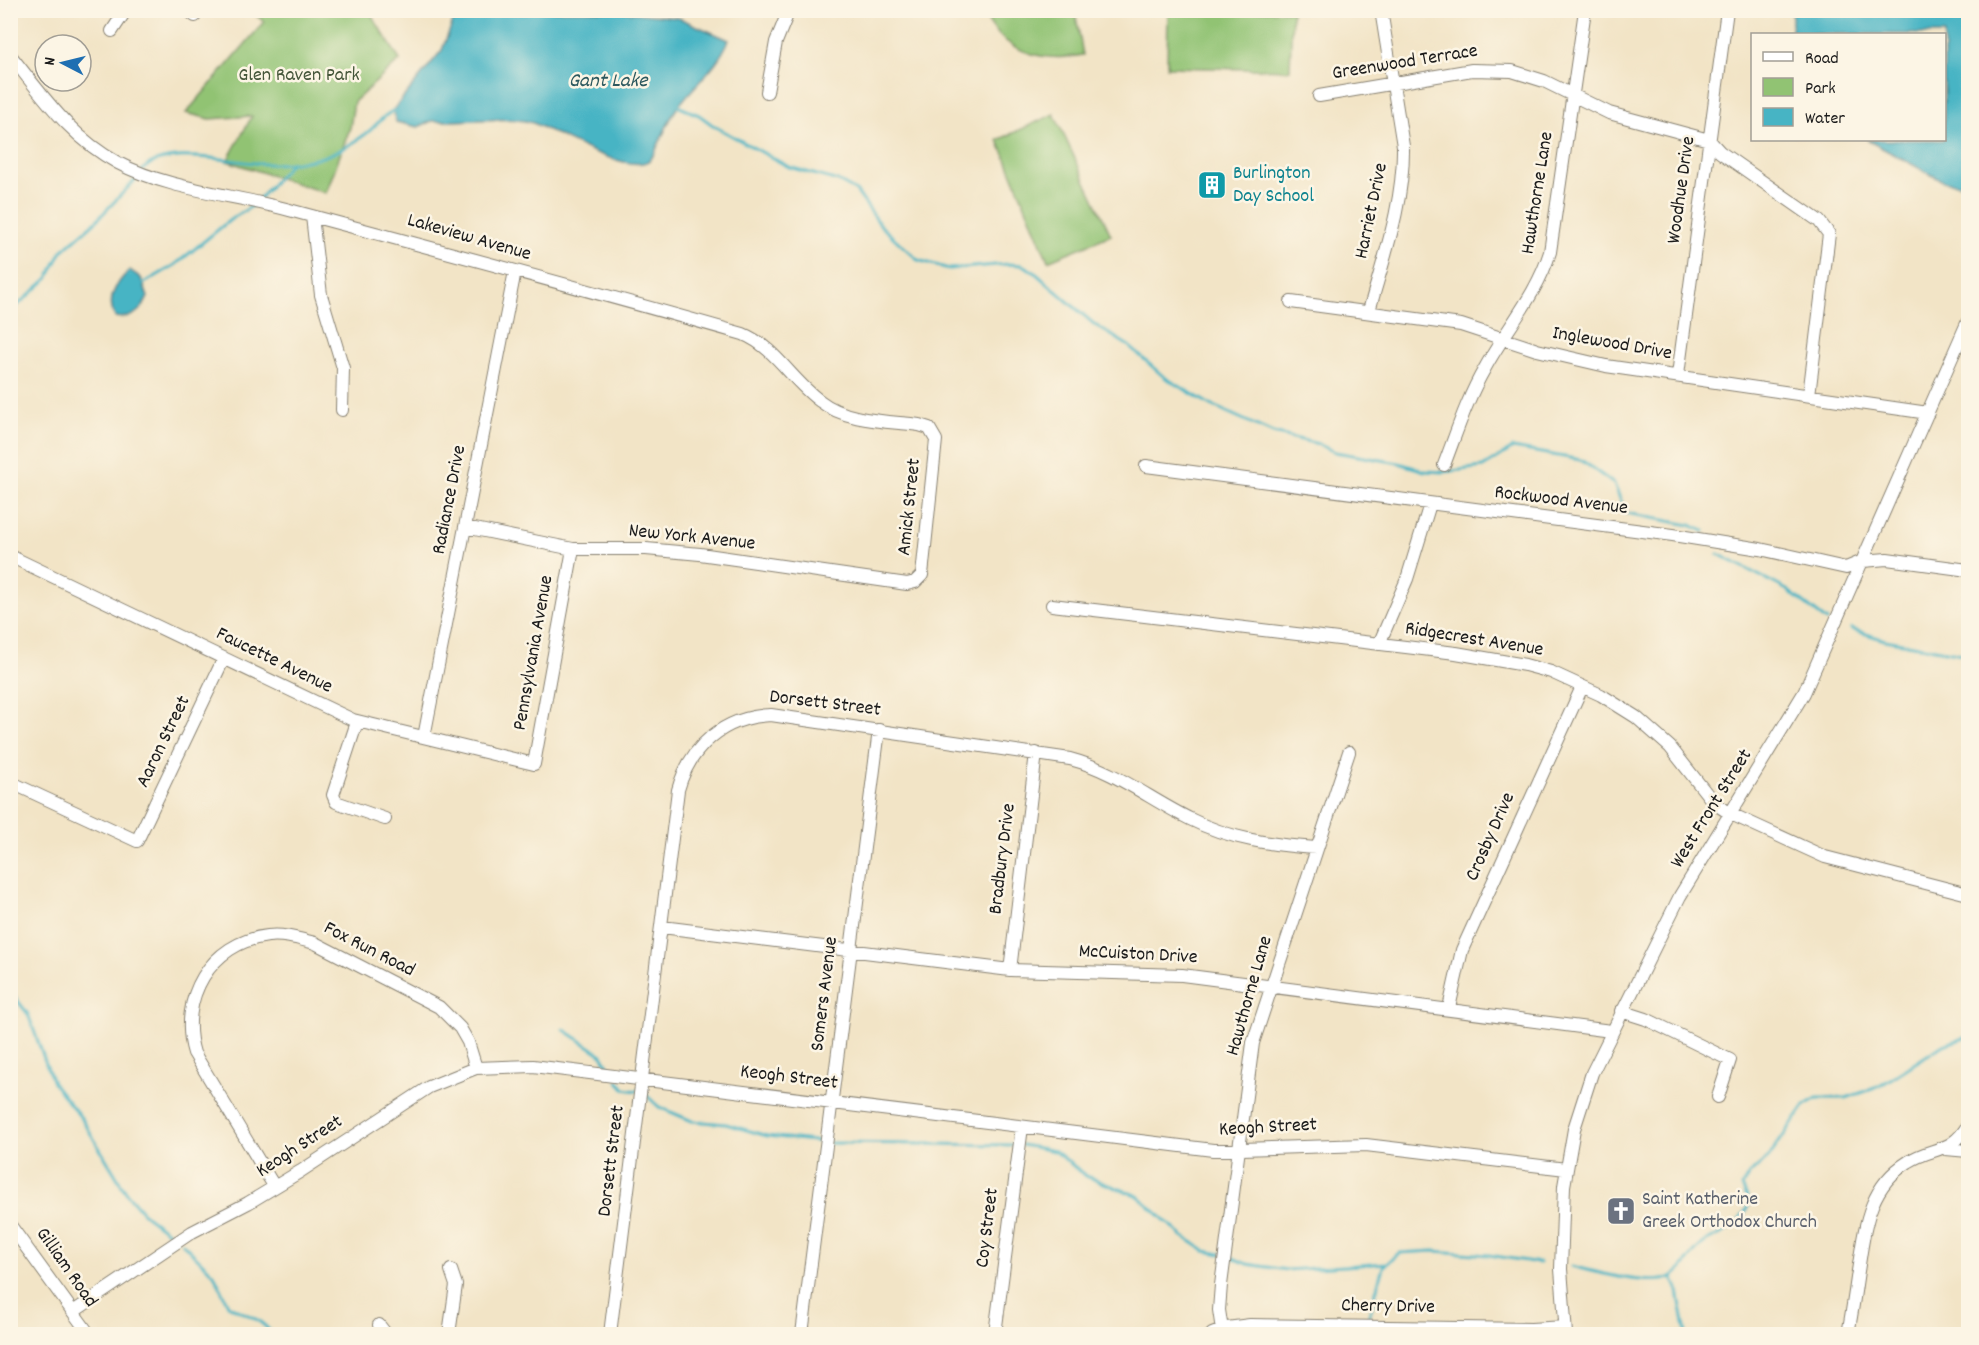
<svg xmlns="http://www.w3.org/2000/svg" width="1979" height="1345" font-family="Dekko,sans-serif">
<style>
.green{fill:#91c373;stroke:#567048;stroke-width:1.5}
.water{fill:#47b4c4;stroke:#326870;stroke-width:1.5}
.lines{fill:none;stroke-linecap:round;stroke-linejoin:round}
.stream{stroke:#47b4c4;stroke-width:3}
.minor-casing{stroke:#878071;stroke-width:14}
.minor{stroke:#fff;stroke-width:12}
.labels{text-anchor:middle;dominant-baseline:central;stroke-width:5;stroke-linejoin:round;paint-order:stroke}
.street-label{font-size:20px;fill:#1c1c1c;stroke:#fcf5e5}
.park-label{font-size:20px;fill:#45563a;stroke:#fcf5e5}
.culture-label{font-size:20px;fill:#0d838f;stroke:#fcf5e5;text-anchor:start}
.worship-label{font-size:20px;fill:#5b616d;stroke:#fcf5e5;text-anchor:start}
.water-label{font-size:21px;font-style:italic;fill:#2d595f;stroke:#fcf5e5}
</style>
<rect width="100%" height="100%" fill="#fcf5e5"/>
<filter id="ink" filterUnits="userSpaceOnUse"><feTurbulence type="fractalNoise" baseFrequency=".0167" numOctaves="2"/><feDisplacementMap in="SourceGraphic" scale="12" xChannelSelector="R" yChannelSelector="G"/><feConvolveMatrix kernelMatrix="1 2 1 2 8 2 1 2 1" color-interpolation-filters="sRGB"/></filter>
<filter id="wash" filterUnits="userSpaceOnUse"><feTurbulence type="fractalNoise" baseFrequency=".008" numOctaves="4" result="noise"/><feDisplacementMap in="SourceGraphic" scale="24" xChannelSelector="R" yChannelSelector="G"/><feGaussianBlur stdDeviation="1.35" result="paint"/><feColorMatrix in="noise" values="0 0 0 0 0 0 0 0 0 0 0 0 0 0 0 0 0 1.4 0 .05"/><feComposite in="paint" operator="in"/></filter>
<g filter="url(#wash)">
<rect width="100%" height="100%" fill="#f2e4c6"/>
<!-- green -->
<path class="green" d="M251 11H369L400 60 354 102 350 128 326 193 227 161 252 116 210 119 186 113 264 22Z
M983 11H1075L1083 55C1042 63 1001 52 983 11Z
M1168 11H1292L1290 70 1167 67Z
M1054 114 1111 235 1048 261 998 140Z"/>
<!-- water -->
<path class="water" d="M457 11H617L679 18 729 40C717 68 695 84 677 108 666 124 661 142 651 159 631 178 555 132 533 123 513 116 458 122 432 121L418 127 396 122 393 110 442 50Z
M1792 11H1968V185L1943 181 1867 140H1944V34H1792Z
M130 270 141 278 148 297C142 311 131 320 115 317 105 298 117 282 130 270Z"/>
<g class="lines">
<!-- stream -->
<path class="stream" d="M675 105 699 115 714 126 789 167 838 181 856 191 882 227 918 260 949 269 1008 264 1022 265 1033 271 1095 325 1129 346 1164 377 1209 404 1273 433 1318 444 1335 452 1399 463 1425 471 1444 472 1483 467 1513 448 1581 460 1614 484 1626 513 1690 525 1704 531
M142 171C163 143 241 165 274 164 312 163 337 156 367 133 376 126 385 113 395 110
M259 199 290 164
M141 285 175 265 230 220 252 206
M10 312 48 278 62 251 95 222 138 177
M1718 554 1787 590 1827 621
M1851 629 1885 640 1968 655
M10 991 28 1014 53 1083 82 1119 127 1194 146 1216 177 1239
M563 1029 602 1055 611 1071
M618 1081 624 1089 637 1091
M643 1092 659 1107 692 1121 726 1124 767 1136 823 1142
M830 1143 1015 1145
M1022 1145 1055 1151 1086 1176 1138 1196 1181 1235 1205 1251 1221 1254
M182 1243 214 1274 228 1305C245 1315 260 1317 272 1334
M1227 1255 1247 1264 1287 1270 1387 1263
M1571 1266C1592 1271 1653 1288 1671 1277 1687 1269 1692 1249 1707 1241 1724 1233 1746 1222 1749 1201L1742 1186 1750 1173 1769 1157 1805 1105 1817 1098H1846L1878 1087 1943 1045 1968 1037
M1672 1277 1678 1291 1686 1334
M1367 1323 1383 1267 1399 1253 1434 1251 1489 1255 1539 1263"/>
</g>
</g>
<g filter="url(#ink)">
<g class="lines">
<!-- minor casing -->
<g class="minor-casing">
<path id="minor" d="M188 10 195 16
M112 31 126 10
M10 55C43 96 71 138 118 163 169 190 237 195 293 211 443 251 593 291 743 334 775 347 792 381 820 401 847 422 886 421 919 425L929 428 936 440 922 575 915 582 907 584 700 554 646 549H573L465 527
M767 92 776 42 789 10
M1319 96 1472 70 1512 71 1544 81 1609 113 1709 140 1720 152 1819 221 1829 234 1809 395
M312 216 321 295 343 368 342 410
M1291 302 1461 325 1537 350 1606 366 1928 413
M1369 311C1384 257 1404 203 1403 146L1381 10
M1678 375 1727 10
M1444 465C1457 431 1467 399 1485 368 1506 329 1537 295 1550 252L1585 10
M1146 466 1673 535 1760 549 1846 568 1863 561 1887 559 1968 570
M10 556 353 720 534 764 573 549
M1052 605 1456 653 1525 665 1551 672 1601 695 1636 717 1670 747 1714 803 1731 814 1825 857 1968 894
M1379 644 1407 579 1430 504
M357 722 333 795 336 802 385 819
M424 737 515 271
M10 782 137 841 224 658
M662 927 1010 970 1182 975 1611 1031
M1010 970 1036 753
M1449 1008 1462 950 1582 687
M1621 1011 1646 1019 1730 1060 1718 1097
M1946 1149 1968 1151
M274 1186 194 1053C178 1000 210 942 268 936 284 934 299 939 315 943L439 1007 460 1028 468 1042 476 1068
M10 1225 89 1334
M73 1312 192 1232 248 1203 301 1171 429 1087 476 1068 533 1066 1213 1150 1366 1145 1566 1169
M379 1325 386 1334
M1222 1330 1219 1310 1221 1285 1253 1043 1349 752
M449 1334 456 1285 451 1270
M610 1334 678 790C690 746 724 717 771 715L1070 759C1116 771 1149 799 1190 819 1229 839 1272 845 1316 848
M802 1334 879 730
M995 1334 1022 1127
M1212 1334 1227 1328 1250 1325 1531 1329 1565 1327
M1566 1334 1561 1269 1564 1186 1574 1129 1592 1073 1680 896 1804 693 1968 321
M1848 1334C1852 1313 1855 1292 1858 1271 1865 1227 1868 1187 1908 1162 1932 1146 1952 1154 1968 1125"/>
</g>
<!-- minor -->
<use href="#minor" class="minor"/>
</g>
</g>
<!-- icons -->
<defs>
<g id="building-square" transform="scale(1.5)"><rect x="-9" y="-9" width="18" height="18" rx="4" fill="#0f9aa8" stroke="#fcf5e5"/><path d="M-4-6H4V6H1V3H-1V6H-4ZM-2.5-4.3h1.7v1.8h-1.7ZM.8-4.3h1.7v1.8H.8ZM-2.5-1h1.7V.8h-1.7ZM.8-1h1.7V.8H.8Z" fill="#fff"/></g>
<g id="church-square" transform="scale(1.5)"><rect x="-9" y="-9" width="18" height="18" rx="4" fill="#6b7280" stroke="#fcf5e5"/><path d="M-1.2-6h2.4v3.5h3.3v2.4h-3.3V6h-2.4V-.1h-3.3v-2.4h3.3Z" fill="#fff"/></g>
</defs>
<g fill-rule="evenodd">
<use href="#building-square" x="1212" y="185"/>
<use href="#church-square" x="1621" y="1211"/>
</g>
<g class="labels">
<!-- street labels -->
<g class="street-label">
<text transform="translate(1405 63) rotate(-9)">Greenwood Terrace</text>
<text transform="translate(1682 190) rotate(-82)">Woodhue Drive</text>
<text transform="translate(1538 193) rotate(-81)">Hawthorne Lane</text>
<text transform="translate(1372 211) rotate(-78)">Harriet Drive</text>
<text transform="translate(469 238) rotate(16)">Lakeview Avenue</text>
<text transform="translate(1612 344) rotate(10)">Inglewood Drive</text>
<text transform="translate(450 500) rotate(-79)">Radiance Drive</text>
<text transform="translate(1561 501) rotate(7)">Rockwood Avenue</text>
<text transform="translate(910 507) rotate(-84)">Amick Street</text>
<text transform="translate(692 538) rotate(6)">New York Avenue</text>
<text transform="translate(1474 640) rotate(9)">Ridgecrest Avenue</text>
<text transform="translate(534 653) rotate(-80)">Pennsylvania Avenue</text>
<text transform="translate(274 661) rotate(26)">Faucette Avenue</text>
<text transform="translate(825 704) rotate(7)">Dorsett Street</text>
<text transform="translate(164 742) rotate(-64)">Aaron Street</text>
<text transform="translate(1712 809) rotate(-58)">West Front Street</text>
<text transform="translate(1491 837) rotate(-66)">Crosby Drive</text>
<text transform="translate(1003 859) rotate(-83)">Bradbury Drive</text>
<text transform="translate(369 950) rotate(27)">Fox Run Road</text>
<text transform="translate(1138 955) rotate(3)">McCuiston Drive</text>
<text transform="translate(825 994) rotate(-83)">Somers Avenue</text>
<text transform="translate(1250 996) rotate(-74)">Hawthorne Lane</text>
<text transform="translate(789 1078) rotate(7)">Keogh Street</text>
<text transform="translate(1268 1128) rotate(-3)">Keogh Street</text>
<text transform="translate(300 1147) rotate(-33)">Keogh Street</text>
<text transform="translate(612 1161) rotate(-83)">Dorsett Street</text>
<text transform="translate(988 1228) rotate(-83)">Coy Street</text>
<text transform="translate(66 1268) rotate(55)">Gilliam Road</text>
<text transform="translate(1388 1307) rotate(1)">Cherry Drive</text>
</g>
<!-- park labels -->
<g class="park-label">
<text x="299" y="76">Glen Raven Park</text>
</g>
<!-- culture labels -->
<g class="culture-label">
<text x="1233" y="174">Burlington<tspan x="1233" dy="23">Day School</tspan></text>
</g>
<!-- worship labels -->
<g class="worship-label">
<text x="1642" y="1200">Saint Katherine<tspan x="1642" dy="23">Greek Orthodox Church</tspan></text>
</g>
<!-- water labels -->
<g class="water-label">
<text x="608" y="82">Gant Lake</text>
</g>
</g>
<!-- margin -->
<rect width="1979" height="1345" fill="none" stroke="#fcf5e5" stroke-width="36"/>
<!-- legend -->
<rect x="1751" y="33" width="195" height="108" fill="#fcf5e5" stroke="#a29e95" stroke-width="1.5"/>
<rect x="1763" y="52" width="30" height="9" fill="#ffffff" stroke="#a29e95" stroke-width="1.5"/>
<text x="1805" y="63" font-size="18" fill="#1c1c1c">Road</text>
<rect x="1763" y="78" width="30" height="18" fill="#91c373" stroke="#a29e95" stroke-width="1.5"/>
<text x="1805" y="93" font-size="18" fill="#1c1c1c">Park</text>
<rect x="1763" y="108" width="30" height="18" fill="#47b4c4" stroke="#a29e95" stroke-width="1.5"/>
<text x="1805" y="123" font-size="18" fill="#1c1c1c">Water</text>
<!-- north arrow -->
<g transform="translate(63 63) rotate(277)"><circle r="28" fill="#fcf5e5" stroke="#a29e95" stroke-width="1.5"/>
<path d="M0-4.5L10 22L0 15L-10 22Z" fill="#1f6fb2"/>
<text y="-9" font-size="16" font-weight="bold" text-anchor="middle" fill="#1c1c1c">N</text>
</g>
</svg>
